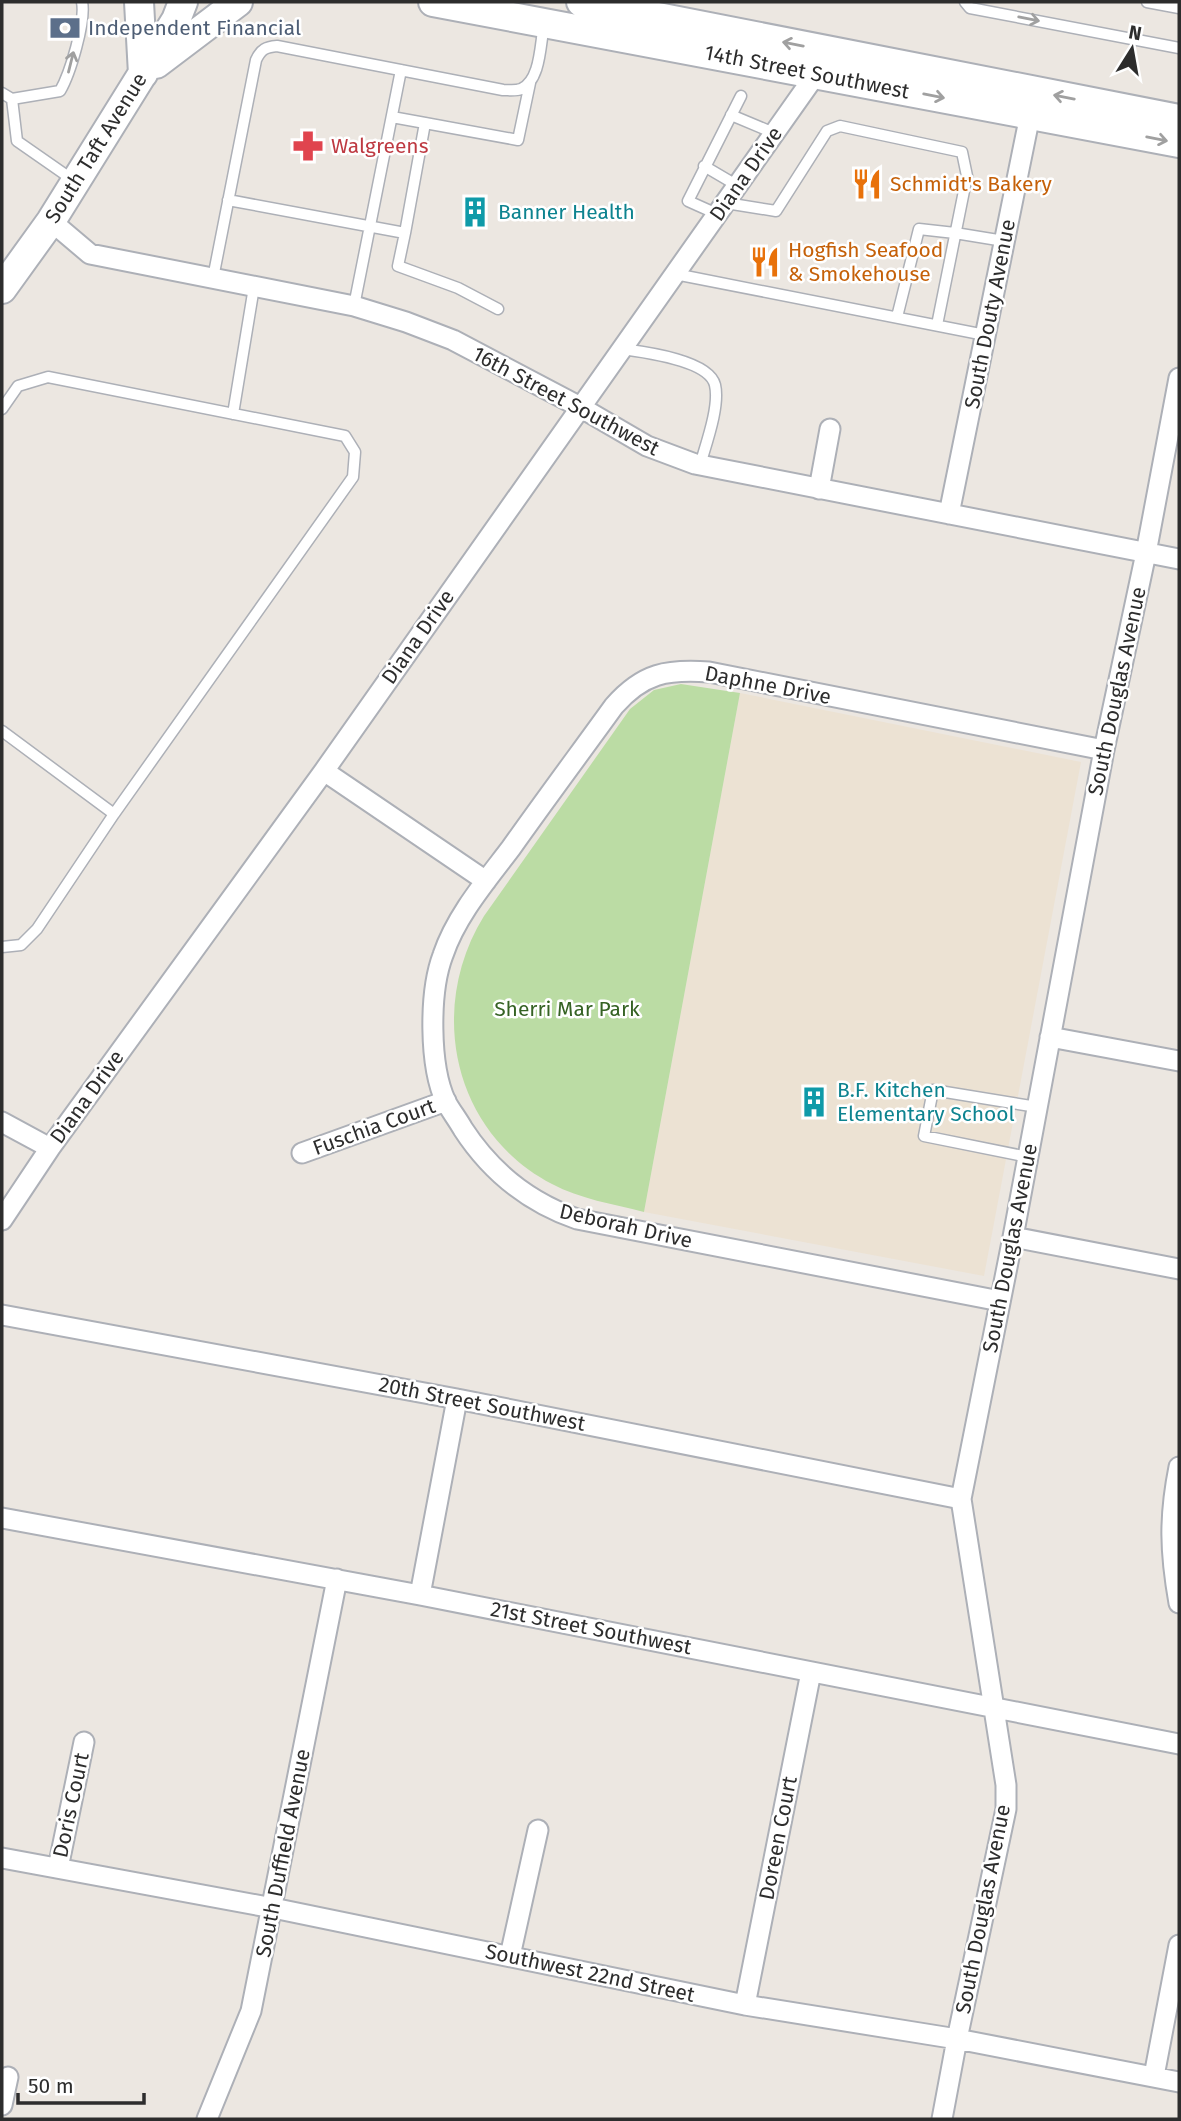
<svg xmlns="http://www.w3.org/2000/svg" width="1181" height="2121" font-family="'Fira Sans',sans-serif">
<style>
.education{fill:#ece2d3}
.green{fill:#bbdca4}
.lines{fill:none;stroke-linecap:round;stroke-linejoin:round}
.lane-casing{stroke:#adb0b7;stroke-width:13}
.street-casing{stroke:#adb0b7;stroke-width:23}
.secondary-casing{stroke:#adb0b7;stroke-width:32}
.lane{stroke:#fff;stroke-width:10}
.street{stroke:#fff;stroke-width:19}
.secondary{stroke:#fff;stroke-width:28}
.oneway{stroke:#a0a0a0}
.labels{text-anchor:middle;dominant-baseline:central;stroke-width:5;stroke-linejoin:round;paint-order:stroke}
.service-label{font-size:21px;fill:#4e5e75;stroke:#fff;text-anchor:start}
.street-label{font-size:21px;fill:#2d2d2d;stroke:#fff}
.health-label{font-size:21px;fill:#be3a42;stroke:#fff;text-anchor:start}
.food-label{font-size:21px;fill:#c56008;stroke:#fff;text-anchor:start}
.culture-label{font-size:21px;fill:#0d838f;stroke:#fff;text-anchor:start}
.park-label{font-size:21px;fill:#356224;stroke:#fff}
</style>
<rect width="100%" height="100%" fill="#ece7e1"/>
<!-- education -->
<path class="education" d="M740 693 1081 762 984 1276 644 1212Z"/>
<!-- green -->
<path class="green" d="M681 684 740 693 644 1212C613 1204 580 1199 552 1184 452 1132 427 1008 484 916L630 709 654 690Z"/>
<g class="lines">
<!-- lane casing -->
<g class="lane-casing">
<path id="lane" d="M965 2 970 8 1179 48
M1147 2 1179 8
M2 93 12 99 17 141 73 180
M12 99 60 91C70 74 86 21 82 2
M731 115 774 133
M392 117 425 123
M704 166 738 186
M228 200 405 233 398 266 458 288 498 309
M726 203 776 211 827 131 840 126 962 152 967 176 937 325
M717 214 688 201 741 96
M405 233 425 123 518 140 530 83
M675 274 985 335
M213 278 256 60C261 49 266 47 277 46L503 90C509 90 516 91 521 89 541 80 540 44 544 25
M354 306 401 70
M897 317 919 229 955 233 1004 241
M622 349C644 352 709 360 715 385 720 406 706 444 700 465
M2 409 18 386 48 377 345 436 355 452 353 477 114 814 2 731
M233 414 254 287
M2 947 21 945 37 929 114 814
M1028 1157 924 1136 933 1090 1037 1107"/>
</g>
<!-- street casing -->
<g class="street-casing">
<path id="street" d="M51 221 90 254 354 306 406 322 453 340 580 407 647 446 695 464 1179 559
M819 489 830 429
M949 514 1030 115
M324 771 486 881
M1050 1037 1179 1061
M2 1122 50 1148
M302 1153 446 1101
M2 1220 50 1148 324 771 821 67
M1013 1237 1179 1269
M1000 1301 577 1219C528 1202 491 1172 463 1129 458 1120 451 1111 446 1102 429 1066 429 992 443 955 456 916 486 881 511 848 545 800 580 753 614 706 643 673 667 669 709 672L1104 750
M2 1315 457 1399 961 1499
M1179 1467C1169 1517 1170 1552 1179 1603
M2 1518 420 1595 1179 1744
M420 1595 457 1399
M2 1858 273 1908 745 2005 957 2039 1179 2082
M58 1868 84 1742
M510 1956 538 1830
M745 2005 811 1672
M1154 2076 1179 1945
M2 2105 8 2077
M207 2119 251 2011 337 1579
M942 2119 957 2039 1006 1809V1785L961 1499 1013 1237 1104 750 1146 553 1179 378"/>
</g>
<!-- secondary casing -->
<g class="secondary-casing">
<path id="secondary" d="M139 2 143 74
M433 2 1179 143
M581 2 1179 119
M156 64 238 2
M2 289 51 221 176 20 183 2"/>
</g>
<!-- lane -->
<use href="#lane" class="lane"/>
<!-- street -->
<use href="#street" class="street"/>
<!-- secondary -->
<use href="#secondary" class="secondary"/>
</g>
<!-- one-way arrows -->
<defs><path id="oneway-shaft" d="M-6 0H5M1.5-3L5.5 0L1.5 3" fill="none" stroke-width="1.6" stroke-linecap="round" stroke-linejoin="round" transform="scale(1.75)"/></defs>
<g class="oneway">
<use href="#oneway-shaft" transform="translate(1029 19) rotate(11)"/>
<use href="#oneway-shaft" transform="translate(793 44) rotate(-169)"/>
<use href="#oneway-shaft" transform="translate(71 62) rotate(-76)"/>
<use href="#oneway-shaft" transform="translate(934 96) rotate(11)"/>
<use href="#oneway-shaft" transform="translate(1064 97) rotate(-169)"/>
<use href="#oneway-shaft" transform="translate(1157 139) rotate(11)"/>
</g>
<!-- icons -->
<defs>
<g id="bank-bare" transform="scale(2.415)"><path d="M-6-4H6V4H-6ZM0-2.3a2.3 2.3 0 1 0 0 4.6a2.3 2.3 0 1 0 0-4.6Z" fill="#5c6f8a" stroke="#fff" stroke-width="2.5" paint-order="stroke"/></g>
<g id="pharmacy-bare" transform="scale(2.415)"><path d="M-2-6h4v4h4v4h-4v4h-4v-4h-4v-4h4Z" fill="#e0444e" stroke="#fff" stroke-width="2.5" paint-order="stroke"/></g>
<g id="restaurant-bare" transform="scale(2.415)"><path d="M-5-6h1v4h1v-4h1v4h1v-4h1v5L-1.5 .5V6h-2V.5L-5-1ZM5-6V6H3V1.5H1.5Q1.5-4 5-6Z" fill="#e8710a" stroke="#fff" stroke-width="2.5" paint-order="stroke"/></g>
<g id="building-bare" transform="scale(2.415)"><path d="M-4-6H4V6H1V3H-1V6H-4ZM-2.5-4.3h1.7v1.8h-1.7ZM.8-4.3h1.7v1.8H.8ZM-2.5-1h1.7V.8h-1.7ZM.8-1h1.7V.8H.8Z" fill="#0f9aa8" stroke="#fff" stroke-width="2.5" paint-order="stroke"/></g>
</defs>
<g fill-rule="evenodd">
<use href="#bank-bare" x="65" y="28"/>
<use href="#pharmacy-bare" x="308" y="146"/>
<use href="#restaurant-bare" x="867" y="184"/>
<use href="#building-bare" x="475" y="212"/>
<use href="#restaurant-bare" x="765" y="262"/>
<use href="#building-bare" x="814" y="1102"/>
</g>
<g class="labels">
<!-- service labels -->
<g class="service-label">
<text x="88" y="28">Independent Financial</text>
</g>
<!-- street labels -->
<g class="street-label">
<text transform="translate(807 72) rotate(11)">14th Street Southwest</text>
<text transform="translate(96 148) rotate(-58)">South Taft Avenue</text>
<text transform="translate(746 174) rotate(-55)">Diana Drive</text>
<text transform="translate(990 314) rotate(-79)">South Douty Avenue</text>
<text transform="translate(566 401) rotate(28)">16th Street Southwest</text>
<text transform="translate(418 637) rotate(-55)">Diana Drive</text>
<text transform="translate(768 685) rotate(11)">Daphne Drive</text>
<text transform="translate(1117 691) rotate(-78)">South Douglas Avenue</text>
<text transform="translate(87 1097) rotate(-54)">Diana Drive</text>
<text transform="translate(374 1127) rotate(-20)">Fuschia Court</text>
<text transform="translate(626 1226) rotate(13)">Deborah Drive</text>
<text transform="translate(1010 1248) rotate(-79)">South Douglas Avenue</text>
<text transform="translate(482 1404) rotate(11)">20th Street Southwest</text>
<text transform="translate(591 1628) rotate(11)">21st Street Southwest</text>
<text transform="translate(71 1805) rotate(-78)">Doris Court</text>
<text transform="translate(778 1838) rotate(-79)">Doreen Court</text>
<text transform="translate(283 1853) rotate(-79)">South Duffield Avenue</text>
<text transform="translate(983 1909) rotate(-79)">South Douglas Avenue</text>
<text transform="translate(590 1973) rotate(12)">Southwest 22nd Street</text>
</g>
<!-- health labels -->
<g class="health-label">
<text x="331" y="146">Walgreens</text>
</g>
<!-- food labels -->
<g class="food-label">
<text x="890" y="184">Schmidt's Bakery</text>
<text x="788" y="250">Hogfish Seafood<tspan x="788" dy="24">&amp; Smokehouse</tspan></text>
</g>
<!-- culture labels -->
<g class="culture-label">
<text x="498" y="212">Banner Health</text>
<text x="837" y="1090">B.F. Kitchen<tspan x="837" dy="24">Elementary School</tspan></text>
</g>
<!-- park labels -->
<g class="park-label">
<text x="567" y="1009">Sherri Mar Park</text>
</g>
</g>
<!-- border -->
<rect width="1181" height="2121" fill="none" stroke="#2d2d2d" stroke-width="7"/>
<!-- north arrow -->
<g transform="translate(1132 49) rotate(11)" stroke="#ffffff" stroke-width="5" paint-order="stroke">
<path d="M0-5L12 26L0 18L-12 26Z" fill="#2d2d2d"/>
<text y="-10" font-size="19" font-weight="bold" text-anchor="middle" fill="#2d2d2d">N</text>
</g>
<!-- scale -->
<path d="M18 2093v10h126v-10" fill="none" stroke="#2d2d2d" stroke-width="3.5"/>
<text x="28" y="2093" font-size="21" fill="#2d2d2d" stroke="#ffffff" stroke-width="5" paint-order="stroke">50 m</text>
</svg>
